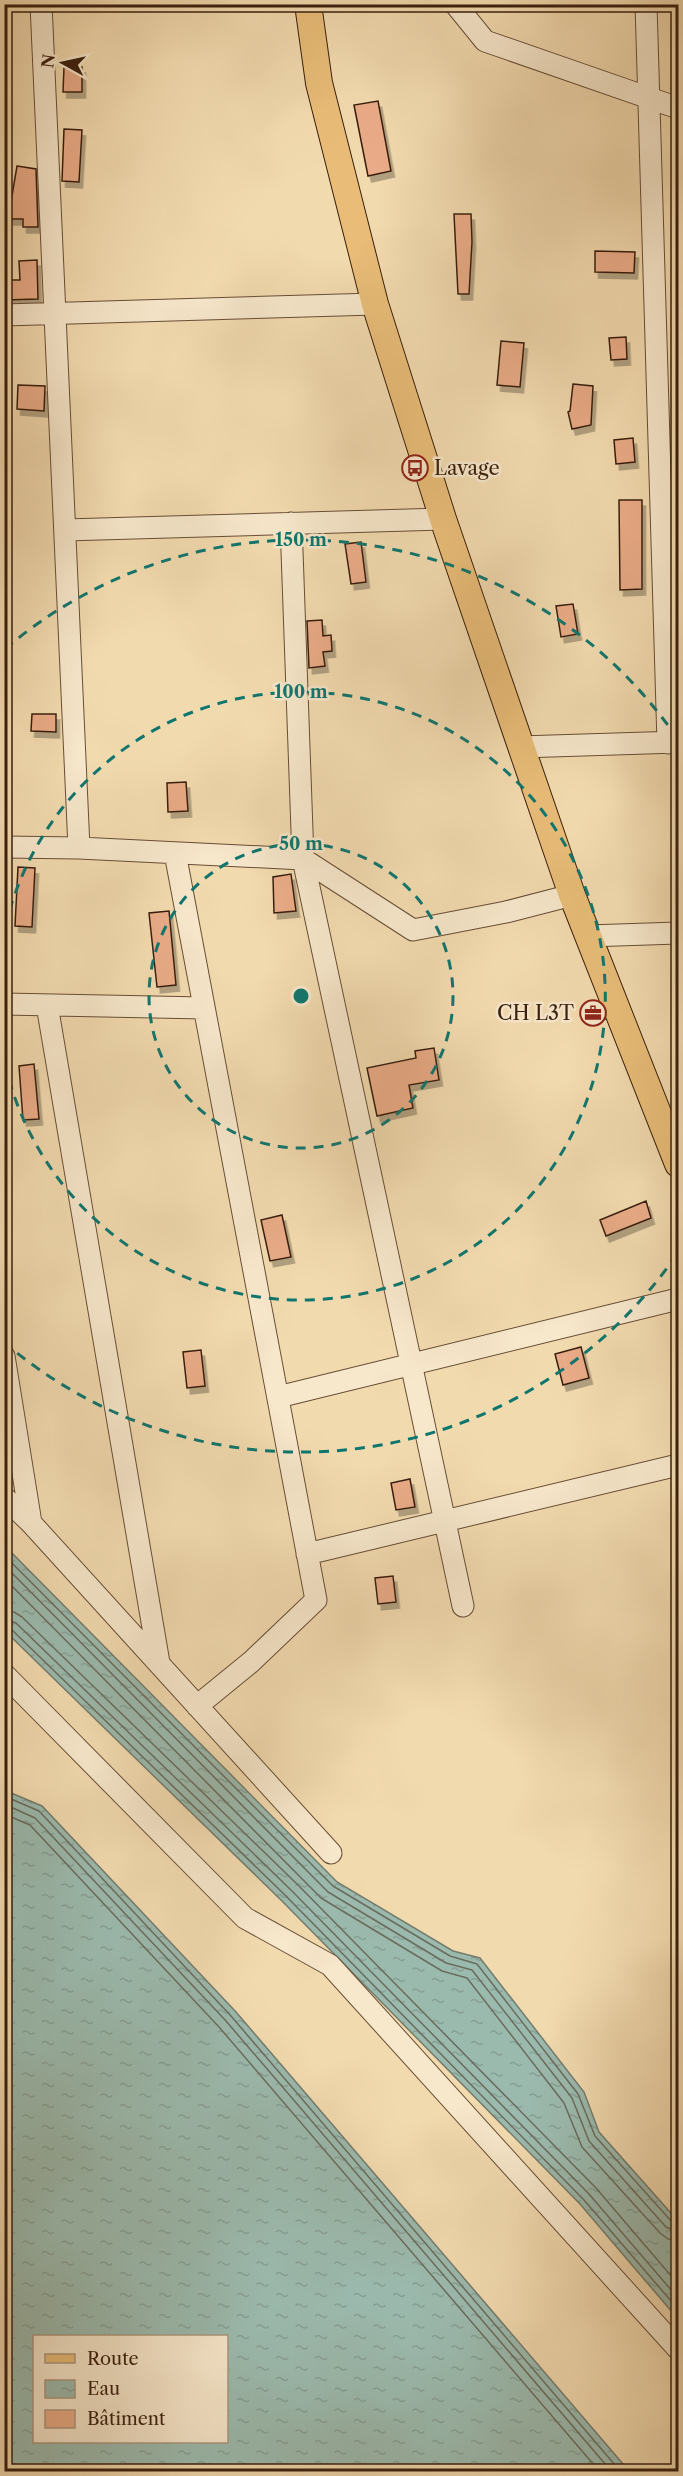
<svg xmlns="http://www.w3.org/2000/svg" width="683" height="2476" font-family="'Libre Caslon Text',serif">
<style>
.water{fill:url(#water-ripples);stroke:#747c6e;stroke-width:1.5;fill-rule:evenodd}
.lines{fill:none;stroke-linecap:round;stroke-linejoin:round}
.shore{stroke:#6a6c5e;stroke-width:1.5}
.building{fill:#eaac88;stroke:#391f0d;stroke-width:1.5;filter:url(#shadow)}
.minor-casing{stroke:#674e36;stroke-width:23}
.major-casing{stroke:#391f0d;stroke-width:28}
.minor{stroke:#f7e7cb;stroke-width:21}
.major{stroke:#e9bd78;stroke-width:26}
.ring{fill:none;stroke:#0f766e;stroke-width:3;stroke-dasharray:10 8}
.labels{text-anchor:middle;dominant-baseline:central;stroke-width:5;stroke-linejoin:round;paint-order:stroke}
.poi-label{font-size:20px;fill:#391f0d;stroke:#f7e7cb;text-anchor:start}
.centre{fill:#0f766e;stroke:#f7e7cb;stroke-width:3}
.ring-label{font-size:18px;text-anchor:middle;font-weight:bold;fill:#0f766e;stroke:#f7e7cb;stroke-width:5;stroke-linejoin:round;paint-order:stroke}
</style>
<defs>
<pattern id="water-ripples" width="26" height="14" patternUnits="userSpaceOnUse" patternTransform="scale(1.5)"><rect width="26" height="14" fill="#9bbaae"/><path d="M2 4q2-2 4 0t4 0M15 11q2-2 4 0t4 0" fill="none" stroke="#869f94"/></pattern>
<filter id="shadow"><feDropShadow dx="3.5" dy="6" stdDeviation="0" flood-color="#0004"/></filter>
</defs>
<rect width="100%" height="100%" fill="#f2daaf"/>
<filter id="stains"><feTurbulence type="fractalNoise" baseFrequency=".00333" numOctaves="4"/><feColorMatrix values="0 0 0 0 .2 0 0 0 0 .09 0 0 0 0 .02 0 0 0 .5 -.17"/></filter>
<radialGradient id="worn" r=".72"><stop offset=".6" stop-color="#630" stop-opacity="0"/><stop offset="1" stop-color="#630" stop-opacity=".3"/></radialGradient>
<!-- water -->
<path class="water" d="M5 1546 337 1882 453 1951 480 1958 584 2092 599 2132 678 2221V2319L580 2204 282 1901 5 1631Z
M4 1790 42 1806 236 2012 629 2471H5ZM34 2336H226V2442H34Z"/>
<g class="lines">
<!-- shore -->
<path class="shore" d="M4 1555 333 1886 450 1956 477 1964 578 2094 595 2136 672 2222 678 2224
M4 1565 328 1892 446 1963 472 1970 572 2098 589 2141 666 2227 678 2232
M4 1578 321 1898 442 1971 467 1978 564 2103 582 2147 660 2233 668 2239 678 2241
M4 1610 14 1612 22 1617 298 1885 596 2188 678 2284
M4 1619 16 1623 292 1891 589 2194 678 2298
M4 1627 11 1629 286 1896 584 2200 678 2309
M4 1796 39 1811 231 2016 621 2472
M4 1804 35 1818 226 2021 612 2472
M4 1814 30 1825 219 2027 600 2472"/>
</g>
<!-- building -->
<path class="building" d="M64 67H82V92H63Z
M378 101 391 171 368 176 354 105Z
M64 129 82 130 79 182 62 181Z
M17 166 36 169 38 227H23V219H8Z
M454 214H471L472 242 469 294H458Z
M595 251 635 252 634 273 595 272Z
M37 260 38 299 4 300V280H20L19 261Z
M626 337 627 359 611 360 609 338Z
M501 341 524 343 520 387 497 385Z
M573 384 593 386 591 425 572 429 568 412 570 411Z
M18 385 45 386 44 411 17 409Z
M633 438 635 462 616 464 614 440Z
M619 500H642V589L620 590Z
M361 542 366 582 351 584 345 544Z
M573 604 578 634 561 637 556 606Z
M322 620 323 636 331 635 332 651 323 652 325 666 309 668 307 621Z
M32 714H56V732L31 731Z
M186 782 188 811 168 812 167 783Z
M18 867 35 868 32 927 15 926Z
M291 874 296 911 274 913 273 877Z
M169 911 176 985 157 987 149 913Z
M434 1048 439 1080 409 1085 413 1108 377 1116 367 1068 416 1058 415 1051Z
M34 1064 39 1119 23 1120 19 1066Z
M646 1201 651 1218 606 1236 600 1220Z
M282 1215 291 1257 270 1261 261 1220Z
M581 1347 589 1378 563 1385 555 1354Z
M201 1350 205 1386 187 1388 183 1352Z
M410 1479 415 1507 396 1510 391 1483Z
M393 1576 396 1602 378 1604 375 1578Z"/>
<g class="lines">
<!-- minor casing -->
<g class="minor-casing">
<path id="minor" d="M41 4 79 848
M455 4 485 41 678 108
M646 4 668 743
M4 315 375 304
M291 523 303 859 463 1606
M65 530 443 519
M520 747 678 742
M4 847 79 848 303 859 413 930 506 912 572 895
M175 853 316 1600 251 1662 197 1706
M588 936 678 933
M4 1004 204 1008
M47 1005 159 1663
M4 1356 31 1523
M278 1397 678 1299
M4 1497 31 1523 331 1853
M307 1554 678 1465
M4 1674 245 1918 330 1965 678 2349"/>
</g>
<!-- major casing -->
<g class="major-casing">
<path id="major" d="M308 4 319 83 375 304 443 519 572 895 678 1164"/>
</g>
<!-- minor -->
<use href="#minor" class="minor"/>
<!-- major -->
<use href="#major" class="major"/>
</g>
<!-- distance rings -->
<g class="ring">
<circle cx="301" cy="996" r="152"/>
<path d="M5 928A304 304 0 1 1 5 1064"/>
<path d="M677 1254A456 456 0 0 1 5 1343M5 649A456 456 0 0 1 677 738"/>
</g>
<!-- icons -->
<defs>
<g id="bus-ring" transform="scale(1.35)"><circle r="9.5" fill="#f7e7cb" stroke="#8f2418" stroke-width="1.5"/><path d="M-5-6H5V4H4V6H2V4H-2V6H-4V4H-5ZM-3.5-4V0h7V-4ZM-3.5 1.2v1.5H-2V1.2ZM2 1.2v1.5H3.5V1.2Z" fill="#8f2418"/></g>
<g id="office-ring" transform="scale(1.35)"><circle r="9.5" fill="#f7e7cb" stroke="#8f2418" stroke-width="1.5"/><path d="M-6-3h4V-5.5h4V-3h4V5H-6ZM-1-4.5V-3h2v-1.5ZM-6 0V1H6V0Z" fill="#8f2418"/></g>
</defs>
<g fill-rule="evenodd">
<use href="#bus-ring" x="415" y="468"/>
<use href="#office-ring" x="593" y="1013"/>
</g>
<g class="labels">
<!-- poi labels -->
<g class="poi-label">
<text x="434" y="468">Lavage</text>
<text x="574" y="1013" text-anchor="end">CH L3T</text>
</g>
</g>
<circle cx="301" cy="996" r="9" class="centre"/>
<g class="ring-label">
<text x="301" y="546">150 m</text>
<text x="301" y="698">100 m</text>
<text x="301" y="850">50 m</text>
</g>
<!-- margin -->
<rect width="683" height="2476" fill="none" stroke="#f2daaf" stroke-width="24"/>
<rect x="6" y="6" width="671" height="2464" fill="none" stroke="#391f0d" stroke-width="3"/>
<rect x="12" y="12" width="659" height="2452" fill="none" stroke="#391f0d" stroke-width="1.5"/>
<!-- legend -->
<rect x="33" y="2335" width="195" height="108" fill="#f7e7cb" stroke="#ab977f" stroke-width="1.5"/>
<rect x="45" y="2354" width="30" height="9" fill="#e9bd78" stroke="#ab977f" stroke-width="1.5"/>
<text x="87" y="2365" font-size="18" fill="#391f0d">Route</text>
<rect x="45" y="2380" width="30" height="18" fill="url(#water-ripples)" stroke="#ab977f" stroke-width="1.5"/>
<text x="87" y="2395" font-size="18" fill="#391f0d">Eau</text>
<rect x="45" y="2410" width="30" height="18" fill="#eaac88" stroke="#ab977f" stroke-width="1.5"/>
<text x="87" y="2425" font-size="18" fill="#391f0d">Bâtiment</text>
<!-- north arrow -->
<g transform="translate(63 63) rotate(278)" stroke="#f7e7cb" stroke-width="4.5" paint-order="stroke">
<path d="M0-4.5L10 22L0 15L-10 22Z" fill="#391f0d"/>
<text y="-9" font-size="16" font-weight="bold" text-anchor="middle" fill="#391f0d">N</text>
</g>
<rect width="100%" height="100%" filter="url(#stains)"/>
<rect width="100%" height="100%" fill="url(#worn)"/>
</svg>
